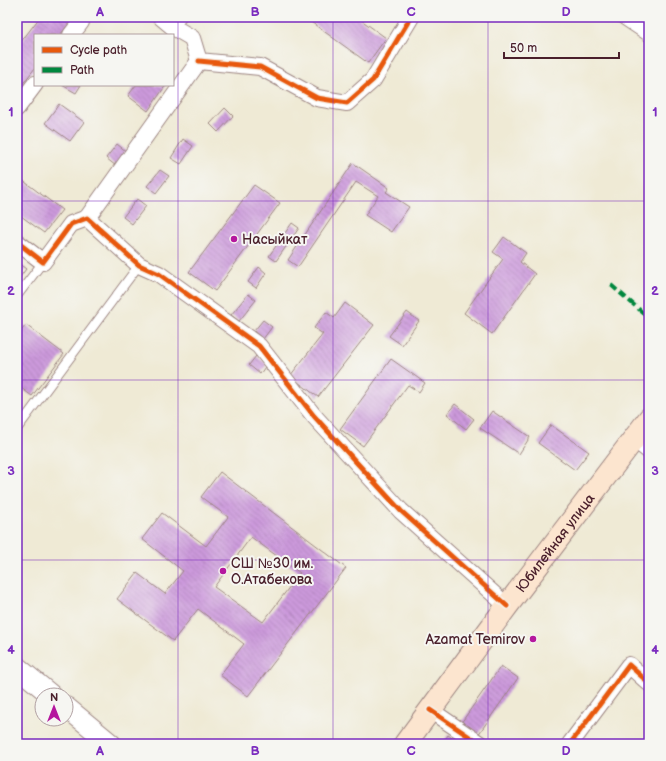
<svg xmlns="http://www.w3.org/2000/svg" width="666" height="761" font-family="'Balsamiq Sans',sans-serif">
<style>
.building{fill:url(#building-back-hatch);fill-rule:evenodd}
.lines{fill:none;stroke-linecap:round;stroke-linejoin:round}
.service-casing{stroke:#9c8480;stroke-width:10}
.minor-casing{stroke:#9c8480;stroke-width:18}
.tertiary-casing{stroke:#9c8480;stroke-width:22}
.secondary-casing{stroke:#9c8480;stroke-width:24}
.service{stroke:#fff;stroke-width:8}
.minor{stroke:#fff;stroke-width:16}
.tertiary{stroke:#fff;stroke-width:20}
.secondary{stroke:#fce5cf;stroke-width:22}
.quiet{stroke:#00873e;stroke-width:4;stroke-dasharray:8 4;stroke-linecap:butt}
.cycleway-casing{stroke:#f6f6f2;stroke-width:8}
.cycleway{stroke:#e8590c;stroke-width:5}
.grid{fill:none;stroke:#7b2cbf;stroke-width:1;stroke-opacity:0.55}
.poi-dot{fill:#b5179e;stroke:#f6f6f2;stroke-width:1.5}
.labels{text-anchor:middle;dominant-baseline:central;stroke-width:4;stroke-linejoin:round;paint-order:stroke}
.poi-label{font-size:14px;fill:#4a1f2b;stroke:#f6f6f2;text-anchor:start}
.street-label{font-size:14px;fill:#4a1f2b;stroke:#f6f6f2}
.neatline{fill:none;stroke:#7b2cbf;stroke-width:1.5}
.grid-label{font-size:13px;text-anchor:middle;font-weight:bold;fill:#7b2cbf}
</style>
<defs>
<pattern id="building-back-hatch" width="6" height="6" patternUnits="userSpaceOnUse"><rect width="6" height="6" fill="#cc9adc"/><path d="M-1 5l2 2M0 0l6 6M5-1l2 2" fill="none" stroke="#a87db3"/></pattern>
</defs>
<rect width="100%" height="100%" fill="#f6f6f2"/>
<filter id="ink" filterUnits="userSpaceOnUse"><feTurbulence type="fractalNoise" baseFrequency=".025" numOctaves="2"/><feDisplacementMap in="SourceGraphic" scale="8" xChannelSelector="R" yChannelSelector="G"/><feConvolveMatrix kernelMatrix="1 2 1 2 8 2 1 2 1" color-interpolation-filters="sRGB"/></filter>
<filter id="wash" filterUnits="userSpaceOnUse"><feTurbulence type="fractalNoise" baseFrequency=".012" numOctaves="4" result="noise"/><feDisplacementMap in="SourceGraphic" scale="16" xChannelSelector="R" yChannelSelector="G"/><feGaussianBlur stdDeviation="0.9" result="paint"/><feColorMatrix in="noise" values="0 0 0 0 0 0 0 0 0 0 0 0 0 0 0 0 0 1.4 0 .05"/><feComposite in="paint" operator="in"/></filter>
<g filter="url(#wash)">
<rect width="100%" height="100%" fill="#efead5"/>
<g id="blocks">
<!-- building -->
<path class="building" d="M40 17H74L60 35H35V68L21 86 17 84V47Z
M304 17H357L386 38 368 63Z
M62 85H81L76 93Z
M136 85H166L148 111 128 96Z
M59 104 84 122 70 141 45 123Z
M225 108 233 116 218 132 210 124Z
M183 139 193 146 181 164 171 158Z
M117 144 127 152 116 166 106 158Z
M353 163 389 188 386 192 409 207 391 232 365 215 378 196 356 182 298 267 288 260Z
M160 170 169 176 156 193 147 186Z
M17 176 62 210 44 233 17 213Z
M254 185 280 203 215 291 189 272Z
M137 199 146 206 132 224 123 217Z
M292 223 299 228 276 261 269 256Z
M504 237 526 253 520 262 535 274 492 334 464 313 503 259 493 252Z
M17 262 26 269 17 281Z
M259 267 266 273 256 288 248 282Z
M248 294 256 300 239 321 231 315Z
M345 303 374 325 318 397 290 376 323 334 314 328 326 312 334 318Z
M407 312 419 321 402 345 389 336Z
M263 320 272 327 263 339 254 331Z
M26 325 64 354 32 396 21 388 17 394V336Z
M256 356 267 364 260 374 249 365Z
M391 359 425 383 419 392 408 385 363 446 340 429Z
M455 404 474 419 466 429 447 414Z
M492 411 530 437 519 454 480 428Z
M551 425 589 452 575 470 538 443Z
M220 472 346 568 248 696 220 675 244 644 198 609 173 641 117 599 137 573 165 594 183 571 142 539 162 513 206 546 228 517 201 497ZM251 537 300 573 263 622 214 587Z
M501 666 518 678 478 735 461 723Z
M448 735 461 744H442Z"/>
</g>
</g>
<g filter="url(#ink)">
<use href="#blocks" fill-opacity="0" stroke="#9c8480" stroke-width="1"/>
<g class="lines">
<!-- service casing -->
<g class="service-casing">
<path id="service" d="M173 27 182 17
M17 296 43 262
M17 429 139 265"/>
</g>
<!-- minor casing -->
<g class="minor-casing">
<path id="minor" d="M625 17 649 33
M71 35 81 22
M199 61 260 67 317 98 347 103 373 80 411 17
M17 108 35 84
M87 218 199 61 192 38 173 27 161 17
M17 242 43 262 71 224 87 218 139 265 159 274 259 346 314 416 401 511 507 606
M634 439 649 451
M430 710 480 744
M570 744 629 665 649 683"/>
</g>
<!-- tertiary casing -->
<g class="tertiary-casing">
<path id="tertiary" d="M17 667 51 695
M66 707 111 744"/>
</g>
<!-- secondary casing -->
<g class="secondary-casing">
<g id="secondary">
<path id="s1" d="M405 744 507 606 649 419"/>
</g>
</g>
<!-- service -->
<use href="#service" class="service"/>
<!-- minor -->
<use href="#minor" class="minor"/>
<!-- tertiary -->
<use href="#tertiary" class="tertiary"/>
<!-- secondary -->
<use href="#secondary" class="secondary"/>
<!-- quiet -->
<path class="quiet" d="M611 285 649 318"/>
<!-- cycleway casing -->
<g class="cycleway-casing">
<path id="cycleway" d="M199 61 260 67 317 98 347 103 373 80 411 17
M17 242 43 262 71 224 87 218 139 265 159 274 259 346 314 416 401 511 507 606
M430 710 480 744
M570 744 629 665 649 683"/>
</g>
<!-- cycleway -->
<use href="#cycleway" class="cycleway"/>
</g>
</g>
<!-- grid -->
<path class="grid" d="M178 17V744M333 17V744M488 17V744M17 201H649M17 380H649M17 560H649"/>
<!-- markers -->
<g class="poi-dot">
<circle cx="234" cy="239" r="4"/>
<circle cx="223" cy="571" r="4"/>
<circle cx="533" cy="639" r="4"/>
</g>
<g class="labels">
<!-- poi labels -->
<g class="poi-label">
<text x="242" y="239">Насыйкат</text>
<text x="231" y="563">СШ №30 им.<tspan x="231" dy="16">О.Атабекова</tspan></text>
<text x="525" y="639" text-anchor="end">Azamat Temirov</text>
</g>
<!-- street labels -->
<g class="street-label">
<text stroke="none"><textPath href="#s1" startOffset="251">Юбилейная улица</textPath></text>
</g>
</g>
<!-- margin -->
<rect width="666" height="761" fill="none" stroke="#f6f6f2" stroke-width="44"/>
<!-- legend -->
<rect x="34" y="34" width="140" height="52" fill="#f6f6f2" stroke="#b1a0a2"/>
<rect x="42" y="47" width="20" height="6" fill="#e8590c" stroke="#b1a0a2"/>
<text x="70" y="54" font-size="12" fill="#4a1f2b">Cycle path</text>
<rect x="42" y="67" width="20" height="6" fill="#00873e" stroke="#b1a0a2"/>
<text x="70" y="74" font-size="12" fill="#4a1f2b">Path</text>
<!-- north arrow -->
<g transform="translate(54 707)"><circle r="19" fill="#f6f6f2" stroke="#b1a0a2"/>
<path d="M0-3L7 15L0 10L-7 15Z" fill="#b5179e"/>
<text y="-6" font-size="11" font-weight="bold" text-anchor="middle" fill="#4a1f2b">N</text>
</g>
<!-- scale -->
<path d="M504 52v6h115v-6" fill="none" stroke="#4a1f2b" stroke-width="2"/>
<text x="510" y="52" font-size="12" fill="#4a1f2b" stroke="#f6f6f2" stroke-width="3" paint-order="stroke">50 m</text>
<rect x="22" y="22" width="622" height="717" class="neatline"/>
<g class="grid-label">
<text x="100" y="16">A</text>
<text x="255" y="16">B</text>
<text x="411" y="16">C</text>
<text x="566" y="16">D</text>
<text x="11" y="116">1</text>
<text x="655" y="116">1</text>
<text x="11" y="295">2</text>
<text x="655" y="295">2</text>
<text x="11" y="475">3</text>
<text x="655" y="475">3</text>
<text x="11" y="654">4</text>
<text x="655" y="654">4</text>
<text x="100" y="755">A</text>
<text x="255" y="755">B</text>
<text x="411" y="755">C</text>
<text x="566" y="755">D</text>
</g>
</svg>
